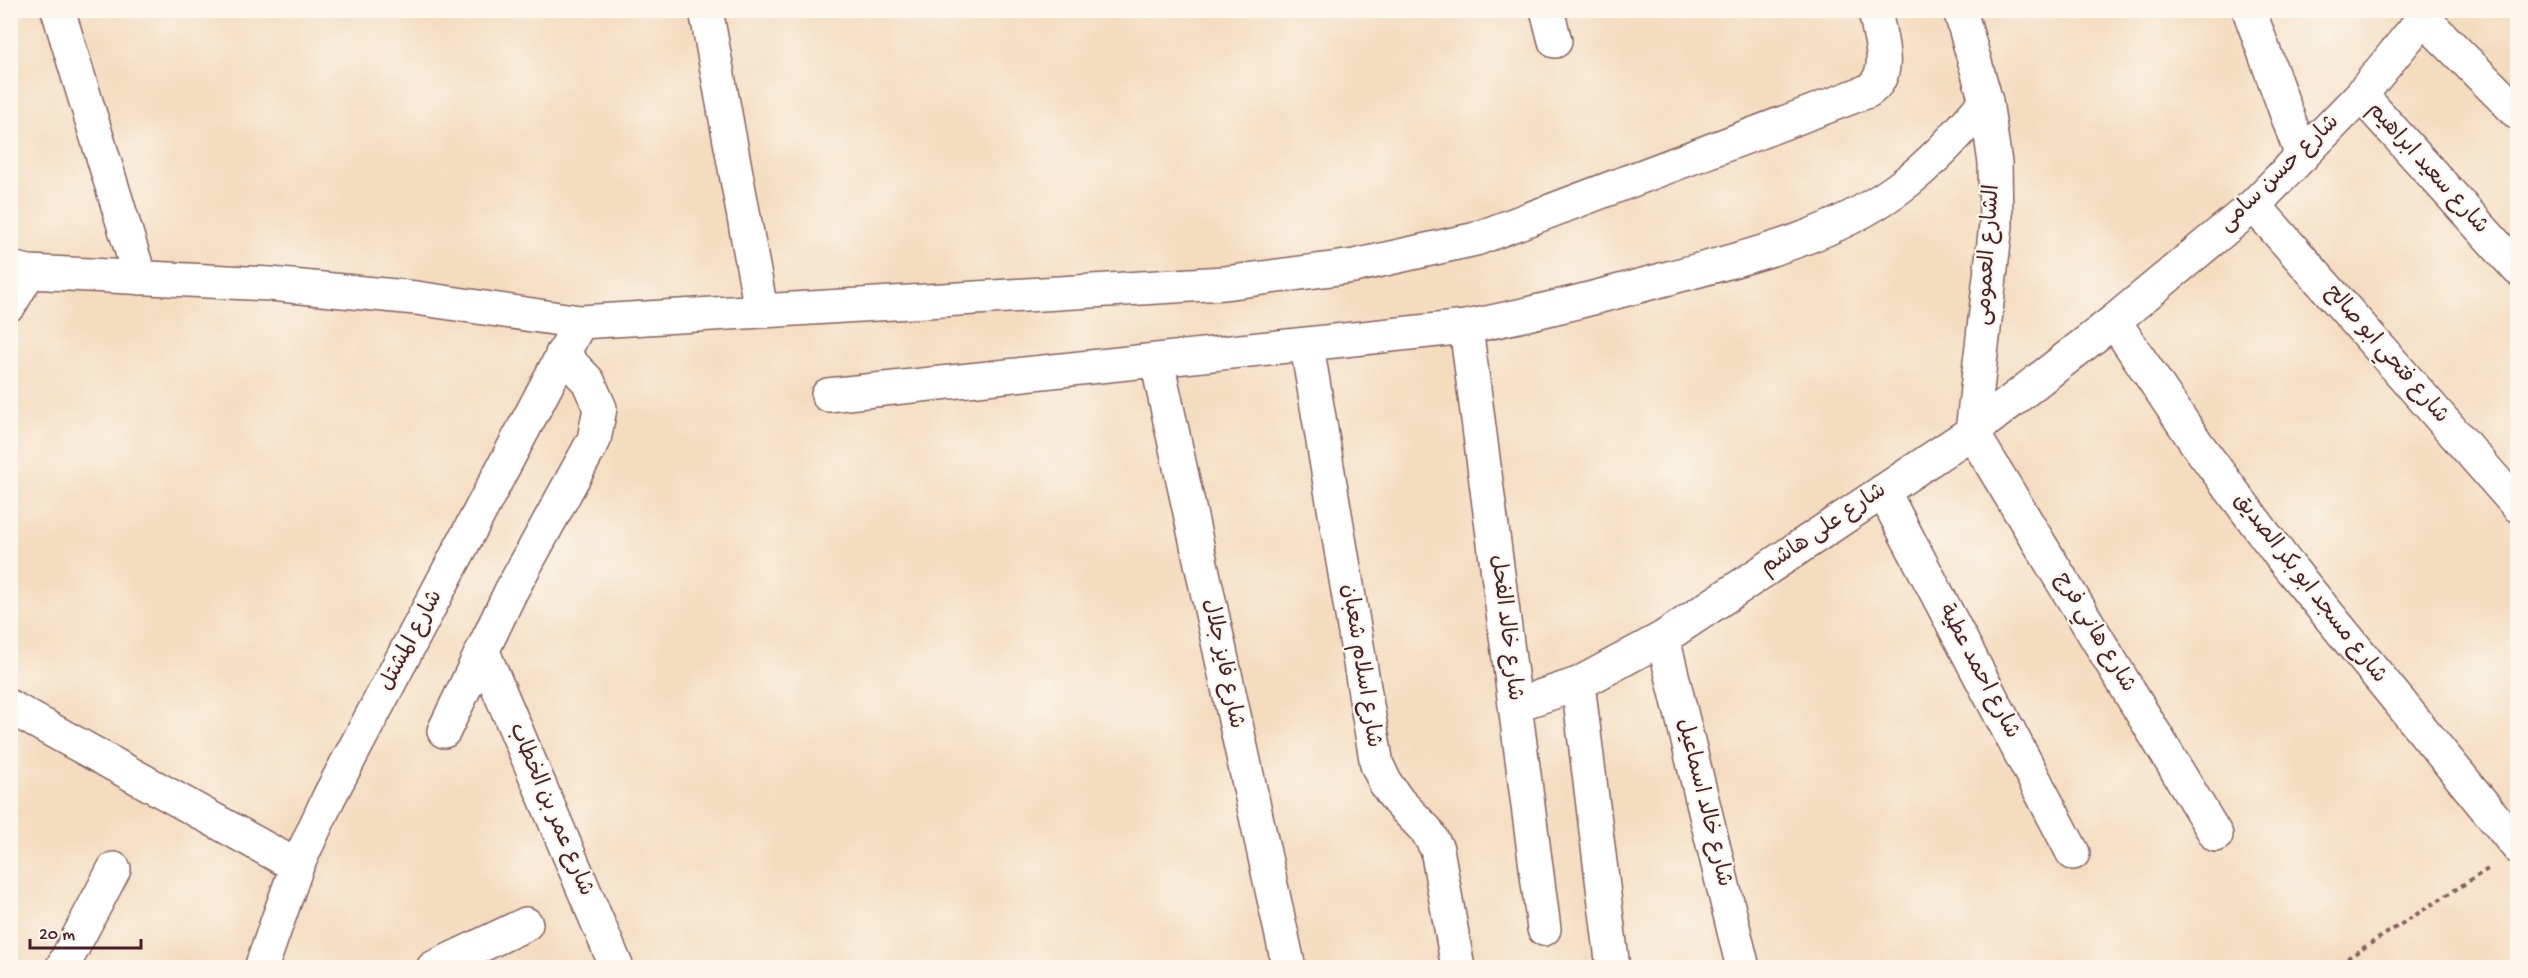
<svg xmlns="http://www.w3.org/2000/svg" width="2528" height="978" font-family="'Gochi Hand','Playpen Sans Arabic',sans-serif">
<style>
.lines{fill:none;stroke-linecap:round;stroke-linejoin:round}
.minor-casing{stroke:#86615f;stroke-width:36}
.path{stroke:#86615f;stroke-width:4;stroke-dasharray:4.5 4.5;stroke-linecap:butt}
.minor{stroke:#fff;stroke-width:33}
.labels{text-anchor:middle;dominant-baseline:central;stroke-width:4.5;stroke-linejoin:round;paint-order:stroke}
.street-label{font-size:22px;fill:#4a1f2b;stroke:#fbf7ec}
</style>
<rect width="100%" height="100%" fill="#fbf7ec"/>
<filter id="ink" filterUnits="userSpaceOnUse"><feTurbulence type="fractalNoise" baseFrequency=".0167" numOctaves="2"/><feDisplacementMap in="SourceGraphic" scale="12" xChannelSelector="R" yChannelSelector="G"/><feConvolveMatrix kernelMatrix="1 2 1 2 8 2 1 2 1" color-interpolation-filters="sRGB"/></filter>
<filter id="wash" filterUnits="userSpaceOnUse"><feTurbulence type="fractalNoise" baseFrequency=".008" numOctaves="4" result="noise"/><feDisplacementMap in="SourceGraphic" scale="24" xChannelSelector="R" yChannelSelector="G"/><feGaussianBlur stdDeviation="1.35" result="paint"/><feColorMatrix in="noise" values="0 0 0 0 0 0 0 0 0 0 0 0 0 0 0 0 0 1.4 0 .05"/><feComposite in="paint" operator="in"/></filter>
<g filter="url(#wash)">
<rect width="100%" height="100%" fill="#f4dcbf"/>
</g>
<g filter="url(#ink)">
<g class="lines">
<!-- minor casing -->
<g class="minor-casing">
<path id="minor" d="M58 10 140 278
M706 10 761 310
M1547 10 1555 41
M1960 10 1986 101 1995 163 1996 225 1972 432 2216 835
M2249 10 2302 156
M2424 19 2518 113
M2361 95 2518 269
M2254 205 2518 506
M10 268 29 272 270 284 416 298 580 322 1224 283 1354 266 1476 239 1868 91C1895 73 1879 38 1875 10
M10 304 29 272
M2114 321 2197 444 2286 563 2518 847
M1466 327 1544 929
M1307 346 1377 765 1386 784 1398 801 1427 831 1437 849 1458 968
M1157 361 1289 968
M828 395 1466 327C1534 314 1601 296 1669 278 1747 257 1828 239 1896 190 1931 165 1958 134 1986 101
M1883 491 2073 853
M1663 638 1743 968
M483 652 617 968
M1578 684 1613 968
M1515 705 1578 684 1663 638 1972 432 2114 321 2254 205 2361 95 2430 10
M10 707 297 866
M444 731 511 591 594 440 600 408 588 381 562 354
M62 968 114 869
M261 968 297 866 329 797 580 322
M433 968 526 924"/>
</g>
<!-- path -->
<path class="path" d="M2332 968 2491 867"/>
<!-- minor -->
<use href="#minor" class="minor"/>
</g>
</g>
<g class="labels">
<!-- street labels -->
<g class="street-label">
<text transform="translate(2427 169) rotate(48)">شارع سعيد ابراهيم</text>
<text transform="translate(2280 174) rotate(-44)">شارع حسن سامى</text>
<text transform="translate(1989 255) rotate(-86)">الشارع العمومى</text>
<text transform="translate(2386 355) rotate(49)">شارع فتحي ابو صالح</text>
<text transform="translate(1824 530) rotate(-34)">شارع على هاشم</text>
<text transform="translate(2309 589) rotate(52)">شارع مسجد ابو بكر الصديق</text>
<text transform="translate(1505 628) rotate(83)">شارع خالد الفحل</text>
<text transform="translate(2094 633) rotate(59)">شارع هاني فرج</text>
<text transform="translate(412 641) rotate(-62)">شارع المشتل</text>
<text transform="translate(1222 664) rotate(78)">شارع فايز جلال</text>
<text transform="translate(1360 666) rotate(81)">شارع اسلام شعبان</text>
<text transform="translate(1978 672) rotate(62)">شارع احمد عطية</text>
<text transform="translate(1703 803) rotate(76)">شارع خالد اسماعيل</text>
<text transform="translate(550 810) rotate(67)">شارع عمر بن الخطاب</text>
</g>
</g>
<!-- margin -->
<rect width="2528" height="978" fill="none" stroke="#fbf7ec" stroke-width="36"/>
<!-- scale -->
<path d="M30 939v9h111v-9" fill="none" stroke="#4a1f2b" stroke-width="3"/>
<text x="39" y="939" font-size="18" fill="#4a1f2b" stroke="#fbf7ec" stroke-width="4.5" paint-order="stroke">20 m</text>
</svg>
